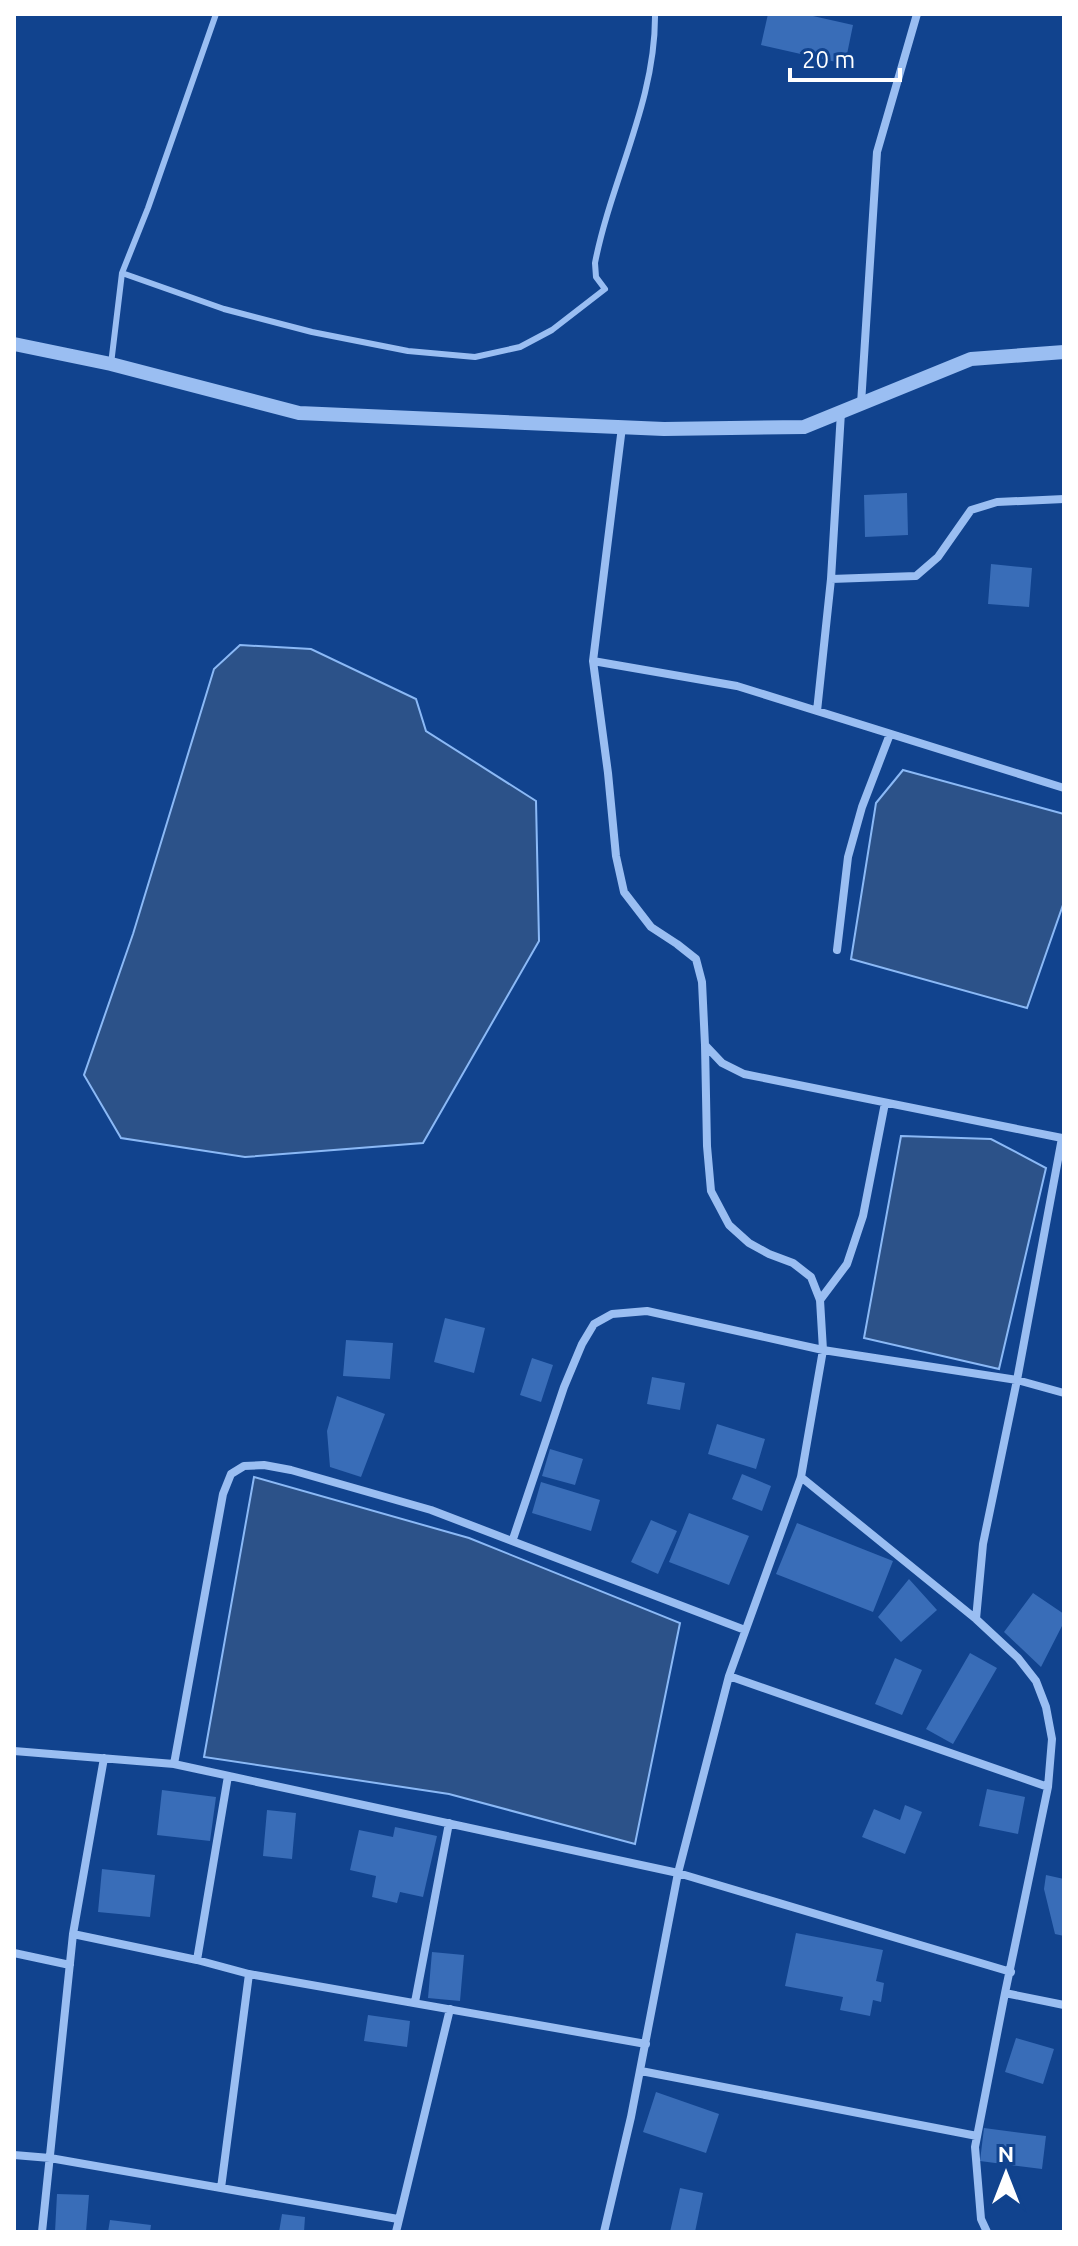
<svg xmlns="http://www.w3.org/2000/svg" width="1078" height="2246" font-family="Ubuntu,sans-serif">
<rect width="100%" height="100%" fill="#11438e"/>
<!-- water -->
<path fill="#2c5289" stroke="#8bb9f6" stroke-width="2" d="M240,645L311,649L416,699L426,731L536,801L539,941L423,1143L245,1157L121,1138L84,1075L133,934L214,669Z
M903,770L1064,814V902L1027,1008L851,959L876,803Z
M901,1136L991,1139L1046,1168L999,1369L864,1338Z
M254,1477L469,1538L680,1623L635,1844L449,1794L204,1757Z"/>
<!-- building -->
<path fill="#396db8" d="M768,14H804L853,25L845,64L761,45Z
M907,493L908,535L865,537L864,495Z
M991,564L1032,568L1029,607L988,604Z
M445,1318L485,1328L474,1373L434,1362Z
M346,1340L393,1343L390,1379L343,1376Z
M532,1358L553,1365L541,1402L520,1395Z
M652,1377L685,1383L680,1410L647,1404Z
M337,1396L385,1414L361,1477L330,1467L327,1431Z
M717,1424L765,1439L756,1469L708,1454Z
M550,1449L583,1459L575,1485L542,1476Z
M742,1474L771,1486L762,1511L732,1499Z
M541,1482L600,1500L591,1531L532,1513Z
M689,1513L749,1536L729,1585L669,1562Z
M651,1520L677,1531L658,1574L631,1562Z
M797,1523L893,1561L873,1612L776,1574Z
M909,1579L937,1610L901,1642L878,1617Z
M1033,1593L1064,1614V1622L1041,1667L1004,1632Z
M970,1653L997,1668L953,1744L926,1729Z
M895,1658L922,1670L902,1715L875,1704Z
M987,1789L1025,1797L1018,1834L979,1826Z
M162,1790L216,1797L210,1841L157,1835Z
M905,1805L922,1812L905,1854L862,1837L874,1809L900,1820Z
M267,1810L296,1813L292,1859L263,1856Z
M395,1827L437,1836L423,1897L400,1892L397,1903L372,1897L376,1876L350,1870L359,1830L393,1837Z
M102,1869L155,1875L150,1917L98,1912Z
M1046,1875L1064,1879V1936L1055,1934L1044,1889Z
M796,1933L883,1950L876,1981L884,1983L881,2002L873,2000L870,2016L840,2010L843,1997L785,1986Z
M432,1952L464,1955L460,2001L428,1998Z
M368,2015L410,2021L407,2047L364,2041Z
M1016,2038L1054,2049L1043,2084L1005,2072Z
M656,2092L719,2114L706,2153L643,2132Z
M984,2128L1046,2136L1042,2169L980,2161Z
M680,2188L703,2193L695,2232H670Z
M57,2194L89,2195L86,2232H55Z
M282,2214L305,2217L304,2232H279Z
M110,2220L151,2225L150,2232H108Z"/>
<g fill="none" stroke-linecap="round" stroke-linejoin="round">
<!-- service -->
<path stroke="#9abef2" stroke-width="6" d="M122,273L224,309L312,332L408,351L475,357L520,347L552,330L605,289L596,277L595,263C611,180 656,101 655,14
M111,364L122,273L148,208L216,14"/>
<!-- minor -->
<path stroke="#9abef2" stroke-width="8" d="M861,404L877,152L917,14
M622,427L593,661L608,773L616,856L624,892L651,927L677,944L696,959L702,982L705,1045L722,1063L744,1074L1062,1138
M831,579L916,576L938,557L971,510L997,502L1064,499
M593,661L737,686L1064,788
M817,711L831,579L841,412
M837,950L848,857L862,807L890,734
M820,1300L847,1264L863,1216L885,1103
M801,1477L976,1619
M513,1539L564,1387L582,1344L594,1324L612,1314L647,1311L823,1350L1017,1380L1064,1393
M729,1676L1048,1787
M14,1751L174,1764L678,1873L1011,1972
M174,1764L223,1494L231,1474L244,1466L264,1465L291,1470L431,1510L745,1630
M73,1934L197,1960L249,1974L646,2044
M14,1953L70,1965
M197,1960L228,1776
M1005,1993L1048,1787L1052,1739L1046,1707L1036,1681L1018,1658L976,1619L983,1544L1017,1380L1062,1138L1064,1139
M415,2002L449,1823
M641,2071L977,2136
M14,2155L50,2158L398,2219
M221,2188L249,1974
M42,2232L73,1934L104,1758
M396,2232L450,2009
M604,2232L631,2117L678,1873L729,1676L801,1477L823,1350L820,1300L811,1277L793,1263L769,1254L749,1243L729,1225L711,1191L707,1146L705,1045
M987,2232L981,2219L975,2147L1005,1993L1064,2005"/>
<!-- tertiary -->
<path stroke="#9abef2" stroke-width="14" d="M14,344L111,364L299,413L664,429L804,427L971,359L1064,352"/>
</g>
<!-- border -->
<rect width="1078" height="2246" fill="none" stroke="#ffffff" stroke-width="32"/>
<!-- north arrow -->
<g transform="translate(1006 2174)" stroke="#11438e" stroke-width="6" paint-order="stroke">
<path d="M0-6L14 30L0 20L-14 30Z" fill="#ffffff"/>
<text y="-12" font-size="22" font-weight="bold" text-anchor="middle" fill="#ffffff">N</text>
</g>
<!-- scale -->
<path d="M790 68v12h110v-12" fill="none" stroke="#ffffff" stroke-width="4"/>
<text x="802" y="68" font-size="24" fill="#ffffff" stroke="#11438e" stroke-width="6" paint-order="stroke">20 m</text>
</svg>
